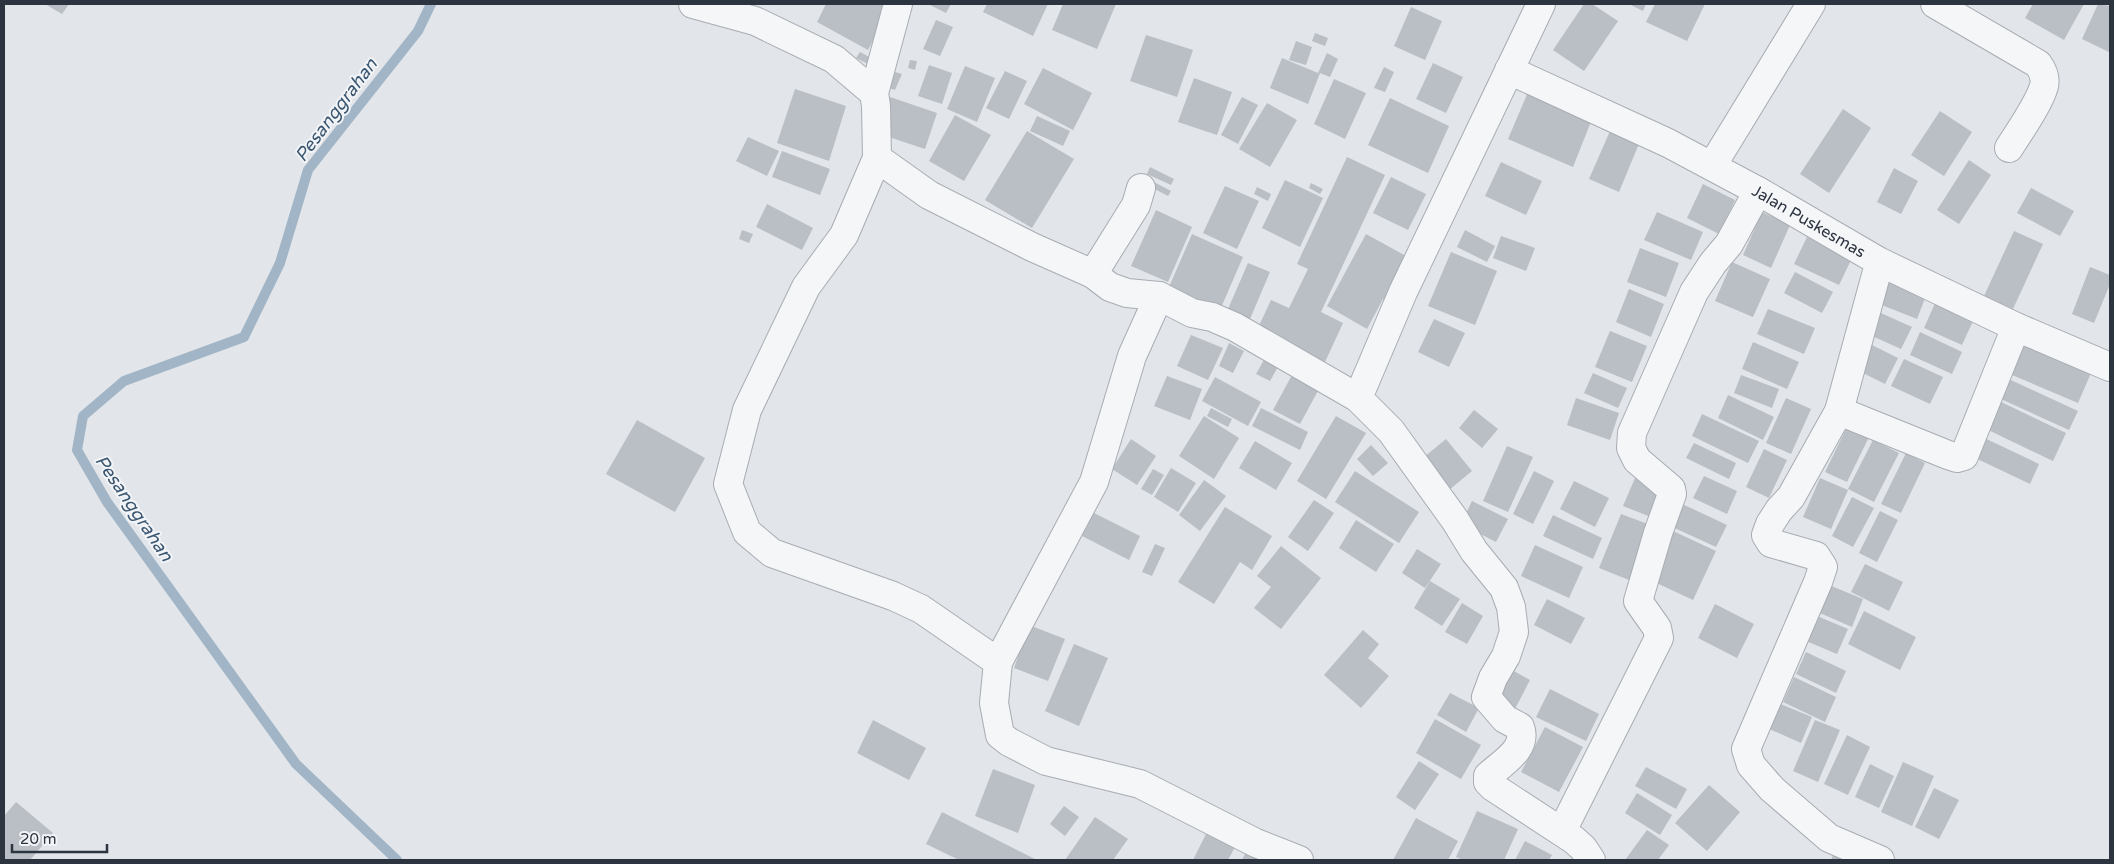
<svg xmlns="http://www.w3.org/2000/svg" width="2114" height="864" font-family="'Varela Round',sans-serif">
<rect width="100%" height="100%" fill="#e2e5e9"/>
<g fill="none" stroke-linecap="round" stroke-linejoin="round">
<!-- stream -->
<path stroke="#a1b5c6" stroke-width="10" d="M397,860L296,764L107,502L77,450L83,416L124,381L244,337L280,263L308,170L418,31L431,4"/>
</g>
<!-- building -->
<path fill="#babfc5" d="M45,4H69L62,14Z
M826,4H892L868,50L817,22Z
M928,4H951L946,13Z
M987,4H1048L1033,36L983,12Z
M1063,4H1116L1097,49L1052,30Z
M1584,4H1592L1618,21L1584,71L1553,50Z
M1629,4H1646L1643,11Z
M1655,4H1705L1687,41L1646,22Z
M2033,4H2084L2064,40L2025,18Z
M2098,4L2110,6L2109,52L2082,39Z
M1411,7L1442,21L1425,60L1394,46Z
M936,20L953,27L940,56L923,49Z
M1315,33L1328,38L1325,46L1312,41Z
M1146,35L1193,50L1177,97L1130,81Z
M1296,41L1312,47L1306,65L1289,60Z
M860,52L873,59L870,65L856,58Z
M1327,53L1338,59L1330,77L1320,73L1308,104L1270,88L1282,58L1318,73Z
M910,60L917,61L915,70L908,68Z
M1433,63L1463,77L1446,113L1416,99Z
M929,65L952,73L942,104L918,96Z
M965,66L995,78L977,122L947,109Z
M1384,67L1394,72L1385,92L1374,88Z
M1043,68L1092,93L1073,130L1024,104Z
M1005,71L1027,81L1009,119L986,108Z
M895,72L902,74L895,90L889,88Z
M1194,78L1232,92L1217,135L1178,122Z
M1334,79L1366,93L1345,139L1314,124Z
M795,89L846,106L829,161L777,143Z
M1528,92L1592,119L1573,167L1508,139Z
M890,97L937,113L925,149L877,133Z
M1242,97L1258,105L1238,144L1221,135Z
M1390,98L1449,126L1428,173L1368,145Z
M1267,103L1297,120L1270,167L1239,149Z
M1843,109L1871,128L1829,193L1800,174Z
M1940,111L1972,132L1944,176L1911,155Z
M955,115L991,135L964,181L929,161Z
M1037,116L1070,131L1063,146L1030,131Z
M1614,122L1643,134L1619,192L1589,179Z
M1027,131L1074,159L1032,228L985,200Z
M748,137L779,151L767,176L736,161Z
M782,151L830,169L820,195L772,177Z
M1347,157L1385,175L1321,312L1343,323L1325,362L1257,330L1271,300L1289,308L1308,269L1297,264Z
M1969,160L1991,175L1959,224L1937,210Z
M1501,162L1542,181L1526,215L1485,196Z
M1150,167L1174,179L1171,185L1147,174Z
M1894,168L1918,181L1901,214L1877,202Z
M1391,177L1426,194L1408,230L1373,213Z
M1285,180L1323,198L1300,247L1262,228Z
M1152,181L1171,191L1168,196L1149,186Z
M1311,183L1323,189L1320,194L1309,188Z
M1703,184L1735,200L1719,234L1687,218Z
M1225,186L1259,201L1237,249L1203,233Z
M1257,187L1271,194L1268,201L1254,194Z
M2031,188L2074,211L2060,236L2017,213Z
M767,204L813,228L802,250L756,227Z
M1156,210L1192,227L1168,282L1131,266Z
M1657,212L1703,232L1691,260L1644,240Z
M1762,212L1790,225L1771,268L1743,255Z
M742,230L753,234L749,243L739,239Z
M1465,230L1495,246L1487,262L1457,247Z
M2014,231L2043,244L2013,309L1984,296Z
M1192,234L1243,257L1220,310L1169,287Z
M1366,234L1406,256L1390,303L1383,299L1367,329L1327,306Z
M1501,236L1535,248L1526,271L1493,258Z
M1807,237L1852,258L1839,285L1794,264Z
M1640,248L1679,263L1666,297L1627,282Z
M1451,252L1497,271L1475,325L1428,306Z
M1732,262L1770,279L1753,317L1715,301Z
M1248,263L1270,272L1250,319L1228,309Z
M2090,267L2110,275V284L2094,323L2072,314Z
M1886,271L1929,288L1917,319L1874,302Z
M1795,272L1833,292L1822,313L1784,293Z
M1629,289L1664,304L1651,337L1616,322Z
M1940,292L1978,310L1962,345L1924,328Z
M1768,309L1815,328L1804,354L1757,334Z
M1872,309L1912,327L1901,349L1861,331Z
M1434,319L1465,333L1449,367L1418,352Z
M1610,331L1647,346L1632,382L1595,367Z
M1920,332L1962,352L1952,374L1910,355Z
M1191,335L1223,348L1208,380L1177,366Z
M2021,335L2094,366L2078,403L2005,372Z
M1753,342L1799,362L1787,389L1742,369Z
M1229,343L1244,351L1233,373L1219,366Z
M1868,343L1898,358L1885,384L1855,369Z
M1265,358L1279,365L1270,381L1256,374Z
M1904,359L1943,377L1930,404L1891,386Z
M1593,373L1627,388L1618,408L1584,393Z
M1292,375L1319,389L1300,424L1273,410Z
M1741,375L1779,389L1772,408L1734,393Z
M2000,375L2078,411L2069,430L1992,395Z
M1167,376L1202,389L1190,420L1154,406Z
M1215,377L1261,402L1248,426L1202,401Z
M1728,395L1774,417L1763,440L1718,418Z
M1576,398L1619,413L1610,440L1567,425Z
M1786,398L1811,409L1791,454L1766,443Z
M1995,399L2066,433L2053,461L1982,427Z
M1211,408L1232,419L1228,427L1207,416Z
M1261,408L1308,432L1300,450L1252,426Z
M1474,410L1498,429L1482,448L1459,428Z
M1702,414L1759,441L1748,463L1692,436Z
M1204,416L1239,438L1214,479L1179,456Z
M1336,416L1366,433L1326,499L1297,481Z
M637,420L705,458L675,512L606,474Z
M1847,427L1869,437L1847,482L1825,472Z
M1978,435L2039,464L2030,484L1969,455Z
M1131,439L1156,456L1137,485L1112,469Z
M1446,439L1472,471L1449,490L1423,458Z
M1873,440L1899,453L1874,502L1848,489Z
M1255,441L1292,463L1276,490L1239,468Z
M1694,443L1736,463L1729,479L1686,458Z
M1371,445L1388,463L1373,476L1357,459Z
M1507,446L1533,457L1508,512L1483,501Z
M1764,449L1787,460L1769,498L1746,487Z
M1906,453L1925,463L1901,513L1881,504Z
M1171,468L1196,483L1178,512L1154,497Z
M1153,469L1164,475L1152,495L1141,489Z
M1355,471L1419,512L1399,543L1335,502Z
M1534,471L1554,481L1533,524L1513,514Z
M1704,476L1737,491L1727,514L1693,498Z
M1635,478L1667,491L1656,519L1623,506Z
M1820,478L1848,490L1831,529L1803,517Z
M1204,480L1226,496L1200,531L1179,515Z
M1574,481L1609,498L1595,527L1560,509Z
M1852,497L1874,508L1853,547L1832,536Z
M1314,500L1334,513L1308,551L1288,537Z
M1472,501L1508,519L1496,542L1461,524Z
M1678,502L1727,525L1716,547L1668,525Z
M1225,507L1272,536L1252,570L1240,562L1214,604L1178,582Z
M1880,511L1898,520L1877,562L1859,553Z
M1094,513L1140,536L1129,560L1082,536Z
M1621,514L1656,527L1634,582L1599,568Z
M1553,515L1602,538L1593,559L1543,536Z
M1356,520L1394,544L1376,572L1339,548Z
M1671,530L1716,551L1693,600L1648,579Z
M1155,544L1165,548L1152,576L1142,572Z
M1535,545L1583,567L1569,598L1521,576Z
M1281,546L1321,578L1281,629L1254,608L1271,587L1257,576Z
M1417,549L1441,564L1425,588L1402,573Z
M1865,564L1903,582L1889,611L1851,592Z
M1430,581L1460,599L1442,626L1414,608Z
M1824,583L1863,599L1852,627L1813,610Z
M1547,599L1585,618L1571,644L1534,625Z
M1462,603L1483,616L1467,644L1445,632Z
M1715,604L1754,624L1737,658L1698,638Z
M1864,611L1916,637L1900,670L1848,644Z
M1810,613L1848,629L1837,654L1799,638Z
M1029,625L1065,639L1048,681L1014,668Z
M1363,630L1379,644L1368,658L1389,676L1361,708L1324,675Z
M1074,644L1108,658L1079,726L1045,711Z
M1806,652L1846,671L1836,693L1796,674Z
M1505,666L1530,680L1515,709L1489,695Z
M1794,677L1836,697L1825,722L1783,702Z
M1550,689L1599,714L1586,741L1536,717Z
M1450,693L1479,708L1466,732L1437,715Z
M1778,703L1812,717L1801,743L1767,728Z
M1435,719L1481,745L1461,779L1416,753Z
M873,720L926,748L909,780L857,753Z
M1815,720L1840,730L1818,782L1793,771Z
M1545,727L1583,747L1559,792L1521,772Z
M1847,735L1870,747L1848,795L1824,784Z
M1419,761L1439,774L1415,810L1396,797Z
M1903,762L1934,776L1912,826L1881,812Z
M1870,764L1894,776L1879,808L1855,797Z
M1646,767L1687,789L1676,809L1635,786Z
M993,769L1035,785L1018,833L975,816Z
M1709,785L1740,812L1707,851L1675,823Z
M1934,788L1959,800L1939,839L1915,827Z
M1637,793L1672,815L1660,835L1625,813Z
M16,802L53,833L30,860H4V816Z
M1064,806L1079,817L1065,836L1050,824Z
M1477,811L1518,829L1504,860H1463L1456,857Z
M942,812L1037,860H959L926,844Z
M1095,817L1128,839L1113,860H1065Z
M1416,818L1458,841L1448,860H1393Z
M1647,830L1669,845L1658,860H1625Z
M1207,832L1235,847L1228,860H1193Z
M1525,841L1552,855L1549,860H1515Z
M1249,846L1276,860H1242Z
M1834,853L1851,860H1831Z"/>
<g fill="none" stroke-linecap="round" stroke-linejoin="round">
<!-- street casing -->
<g stroke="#a8acb3" stroke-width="30">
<g id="street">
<path d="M693,4L755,21L834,59L874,93L876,106L877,158L844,235L806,287L747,410L728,484L747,532L772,553L893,596L921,609L998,662L994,703L1000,735L1009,742L1046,761L1140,784L1256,843L1299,860"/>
<path d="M1541,4L1403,292L1358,398L1391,431L1455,520L1474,551L1504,588L1511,607L1514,632L1506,656L1493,678L1486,697L1505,719L1520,727C1528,749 1503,762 1488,776V782L1493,787L1574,840L1583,848L1591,860"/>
<path d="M1935,4L2038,64C2043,71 2046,78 2044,86C2039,104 2019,132 2009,148"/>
<path id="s1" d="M1509,70L1668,143L1758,191L1880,262L2016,327L2110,367"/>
<path d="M874,93L898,4"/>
<path d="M877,158L929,195L1032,247L1093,274L1110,287L1127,293L1159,296L1192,313L1212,317L1235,327L1358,398"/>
<path d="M1712,166L1811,4"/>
<path d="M1093,274L1136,205L1141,188"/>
<path d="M1876,275L1839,411L1791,497L1779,510L1770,524L1766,535L1771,543L1816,556L1823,567L1818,582L1746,749L1751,765L1772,789L1829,838L1880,860"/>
<path d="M1839,411L1948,455L1957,458L1964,456L2016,327"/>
<path d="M998,662L1094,482L1132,356L1159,296"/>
<path d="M1562,831L1659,638L1657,628L1638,601L1658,533L1672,494L1671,489L1637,460L1631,448L1632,433L1694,292L1713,263L1729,244L1758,191"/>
</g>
</g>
<!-- street -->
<use href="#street" stroke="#f5f6f8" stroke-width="28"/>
</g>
<g text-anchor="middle" stroke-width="4" stroke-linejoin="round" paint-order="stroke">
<!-- street labels -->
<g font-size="16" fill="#2c3440" stroke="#f2f4f7">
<text dy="6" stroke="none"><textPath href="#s1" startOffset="336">Jalan Puskesmas</textPath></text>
</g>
<!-- water labels -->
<g font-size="18" font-style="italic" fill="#3a5670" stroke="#f2f4f7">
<text transform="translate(336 110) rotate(-53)" y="6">Pesanggrahan</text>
<text transform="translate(134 508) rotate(56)" y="6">Pesanggrahan</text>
</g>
</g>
<!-- border -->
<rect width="2114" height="864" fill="none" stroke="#2c3440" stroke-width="10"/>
<!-- scale -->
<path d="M12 844v8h95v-8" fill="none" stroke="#2c3440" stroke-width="2.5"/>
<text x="20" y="844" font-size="15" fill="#2c3440" stroke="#f2f4f7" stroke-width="4" paint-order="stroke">20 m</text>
</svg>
